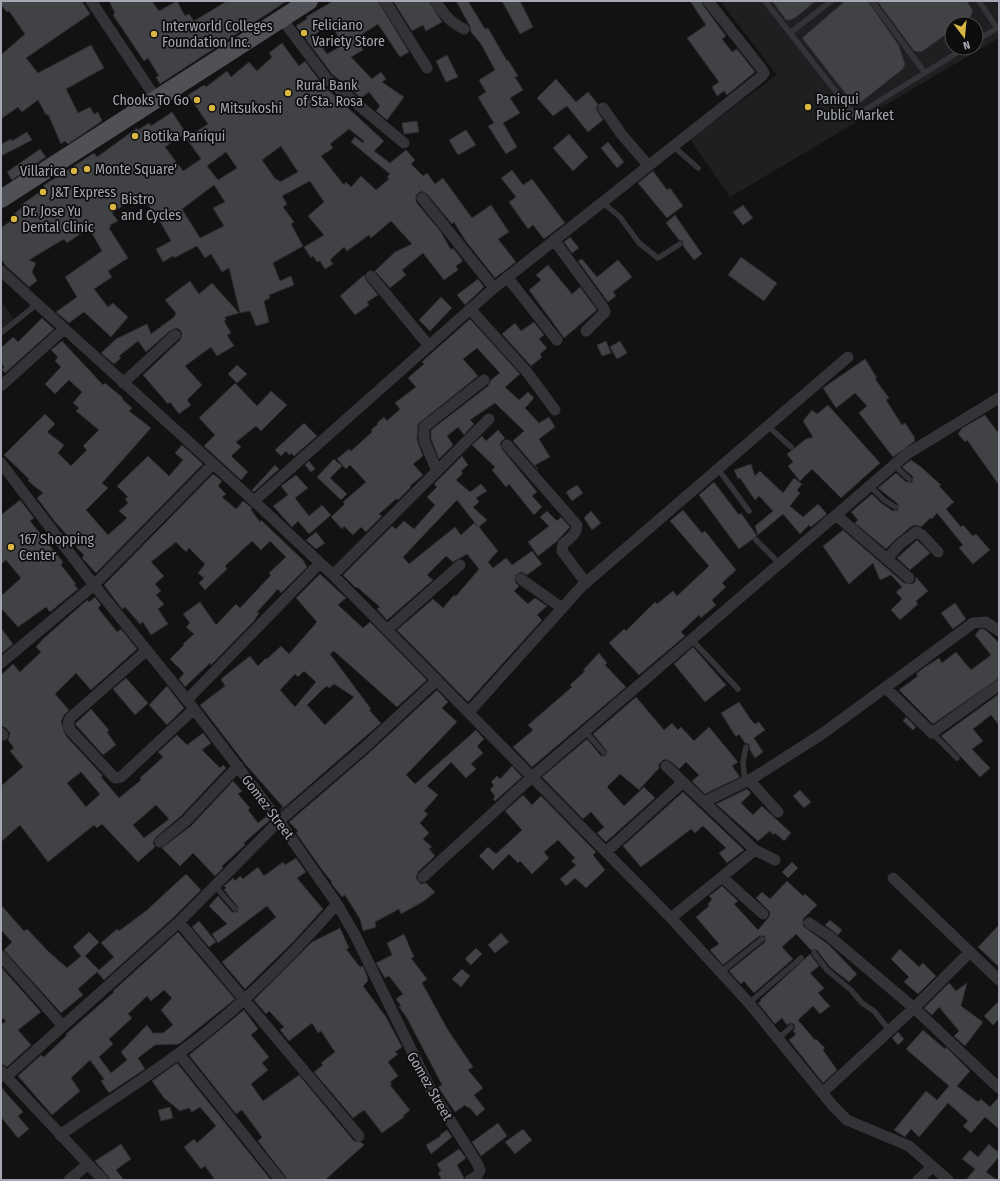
<svg xmlns="http://www.w3.org/2000/svg" width="1000" height="1181" font-family="'Fira Sans Condensed',sans-serif">
<rect width="100%" height="100%" fill="#121213"/>
<!-- built -->
<path fill="#1f1e20" fill-rule="evenodd" d="M720,1H999V38L730,197L690,139L777,75ZM952,24H976V48H952Z
M1,300L15,321L1,331Z"/>
<!-- building -->
<path fill="#414246" stroke="#2d2c2f" fill-rule="evenodd" d="M1,1H82L90,14L26,58L38,73L91,45L104,68L66,89L78,113L90,107L94,114L98,112L102,121L68,144L65,141L61,144L48,114L46,115L38,100L22,112L18,107L1,119V55L25,34L9,11L7,12L1,5Z
M109,1H152L159,11L177,1L185,16L189,14L194,21L227,1H287L160,84L156,77L159,76L148,58L144,61L113,15L115,13Z
M333,1H378L409,52L400,57L378,24L356,38L363,50L351,57L372,79L381,72L386,79L382,82L404,97L387,120L376,111L380,106L369,92L361,98L332,74L296,26L307,19L306,17ZM331,24L343,45L327,54L314,35Z
M393,1H429L442,22L426,31L423,25L412,31Z
M456,1H468L485,29L488,28L507,61L508,60L518,76L515,77L523,90L510,98L520,113L503,123L517,147L506,154L488,126L494,123L478,97L486,92L479,80L495,70L481,44L471,32L470,26Z
M502,1H520L533,27L520,34Z
M690,1H701L703,5L726,36L722,39L732,52L737,49L755,72L727,95L724,91L717,96L712,87L719,82L687,38L706,25Z
M772,1H816L795,18L790,20H786Z
M845,1H868L900,47L899,46L905,64L903,69L861,102H852L802,38Z
M877,1H967L973,11L971,16L960,24H952V30L923,51L919,52L914,51Z
M282,43L299,66L305,61L322,84L384,141L374,151L390,163L406,150L415,160L411,164L423,176L427,173L435,184L443,178L472,218L491,205L509,232L498,239L516,262L495,278L465,240L454,222L452,224L427,194L421,191L416,195V202L441,232L451,250L453,248L463,261L456,266L458,270L444,280L423,253L402,270L406,275L390,288L375,271L395,252L412,244L391,221L371,238L369,235L347,251L344,247L330,260L333,264L325,269L320,261L317,262L313,256L311,258L304,247L324,235L308,216L324,202L310,181L282,196L287,204L283,207L294,222L291,224L303,246L273,263L280,281L291,276L294,285L269,295L270,298L264,301L269,322L256,326L250,311L240,313L229,268L222,272L211,254L205,258L197,246L174,258L173,256L163,262L156,249L171,241L161,223L143,198L134,204L131,200L112,213L118,221L110,225L111,227L109,228L128,258L108,271L112,277L94,289L108,307L113,303L128,317L111,337L84,312L69,323L56,312L77,297L65,277L102,251L89,228L67,243L64,239L29,260L36,263L32,272L37,281L29,287L6,266L1,259V228L12,220L10,218L22,207L21,205L44,189V185L94,153L97,157L137,128L138,130L149,123L151,126L172,112L186,133L165,147L183,171L201,159L186,138L208,124L188,95L204,85L206,87L227,71L231,77L249,62L257,71L272,57L269,53ZM349,129L364,141L363,143L355,137L351,142L390,174L387,177L389,179L376,190L361,176L351,187L346,182L344,185L321,156L333,148L330,144ZM281,146L298,172L280,182L277,179L276,180L262,160ZM226,152L237,168L218,180L207,166ZM214,185L225,202L213,208L224,226L200,238L182,209Z
M447,55L458,77L446,82L436,61Z
M556,79L576,102L588,92L598,104L596,109L603,120L588,132L567,106L553,116L537,98Z
M417,121L419,132L404,134L402,123Z
M466,130L476,145L458,155L449,140Z
M27,132L32,140L1,156V144L11,139L12,141Z
M569,134L588,157L573,171L553,148Z
M608,142L624,162L617,168L601,148Z
M40,149L46,157L12,180L7,172Z
M512,170L523,185L532,179L565,223L544,239L533,225L528,229L509,202L516,197L501,178Z
M653,171L667,190L670,188L683,206L667,218L638,183Z
M743,205L753,218L743,225L733,212Z
M675,215L702,254L694,260L683,246V241L679,240L666,223Z
M570,237L579,248L572,253L564,242Z
M741,257L777,283L764,301L728,275Z
M582,259L597,277L618,260L632,277L613,292L616,296L608,302L578,261Z
M548,265L572,294L580,287L597,310L564,338L529,290L541,280L536,275Z
M364,275L366,280L378,295L367,302L369,305L355,315L340,296Z
M478,279L484,287L465,305L457,295Z
M190,281L199,294L212,283L239,313L225,317L226,320L224,321L231,333L227,335L234,346L217,356L211,347L185,366L202,385L187,400L191,405L179,414L170,402L168,404L143,375L180,340L182,334L180,330L177,328L171,330L146,352L138,341L119,356L121,358L114,364L101,353L116,339L147,324L151,334L174,317L176,313L165,300Z
M441,297L452,308L430,331L419,320Z
M42,318L54,329L5,373L2,370L4,367L1,363V348L13,337L18,342Z
M470,319L520,374L505,387L519,400L528,392L534,398L525,408L539,423L549,417L555,427L539,439L550,457L535,465L538,470L513,441L524,431L495,403L470,420L474,424L464,435L458,427L447,436L453,445L439,459L431,439V430L488,386L491,380L500,373L477,348L463,359L478,376L418,424L417,440L423,456L413,464L423,475L410,486L411,487L398,500L396,499L379,514L382,516L366,532L361,527L353,535L344,526L342,529L331,517L345,504L343,502L366,482L350,465L346,469L337,459L349,449L351,451L372,432L371,430L378,424L377,423L384,417L387,421L400,409L395,403L416,387L408,378L424,364L422,362L425,359Z
M534,322L544,335L539,339L547,348L540,354L542,357L531,366L502,334L515,323L521,331Z
M62,341L103,385L105,383L123,398L122,399L132,408L129,411L151,428L102,483L108,488L86,510L108,535L127,518L119,511L128,503L125,499L128,497L117,486L148,456L169,476L183,460L175,453L182,445L203,464L96,573L82,558L84,555L76,547L77,546L56,523L37,498L43,493L28,481L29,479L4,455L45,414L55,424L47,432L64,445L58,453L71,466L87,450L83,446L99,430L76,411L79,408L73,403L82,392L69,380L55,394L45,384L61,367L55,361L58,357L51,350Z
M606,341L611,353L602,356L597,345Z
M620,341L627,353L617,359L610,347Z
M865,359L877,378L875,379L889,398L886,400L902,425L905,423L915,438L914,439L915,441L893,457L859,413L867,406L855,393L836,408L823,388Z
M237,365L247,374L237,383L228,374Z
M235,383L257,406L271,391L287,405L261,431L256,426L236,442L241,447L231,456L248,472L241,480L204,446L215,435L199,418Z
M828,405L880,463L841,498L812,469L800,481L788,466L793,462L787,454L806,439L813,437L803,421L812,410L817,414Z
M985,415L999,434V485L967,440L965,442L958,434L962,428Z
M304,423L317,436L294,456L291,453L289,455L286,451L281,456L275,450Z
M498,430L505,438L500,443L502,449L537,492L532,496L542,507L534,515L509,484L506,487L492,470L495,467L472,445L482,436L486,441Z
M462,456L468,465L461,471L463,473L456,480L470,492L481,484L487,491L476,498L479,502L473,507L487,520L479,527L498,551L488,562L493,568L506,558L512,565L532,551L542,564L527,575L521,572L516,575L515,582L519,586L514,591L528,604L535,598L547,606L537,615L542,620L468,702L397,630L433,599L443,608L454,595L456,596L468,582L479,569L467,554L453,562L446,556L427,575L433,580L387,620L377,609L380,607L357,587L356,588L343,575L392,526L396,529L404,521L414,529L435,505L427,497L437,487L434,484ZM457,500L478,527L474,523L461,535L455,527L409,564L403,557Z
M334,459L342,466L330,478L347,494L341,500L317,477Z
M911,460L921,467L941,485L939,486L954,502L946,509L961,527L963,525L973,536L976,534L990,550L973,564L959,548L963,545L937,513L932,519L930,518L921,527L916,525L912,526L895,540L886,549L855,523L858,520L851,512L872,494L881,503L893,511L898,510V504L878,488L896,473L906,482H912L913,477L902,467Z
M309,461L315,469L311,472L305,465Z
M751,464L755,476L760,471L783,493L794,478L802,484L797,490L800,493L790,506L803,517L818,504L827,514L811,527L809,525L800,534L783,514L758,535L755,526L773,511L759,496L755,500L740,478L738,479L734,470Z
M275,465L279,469L254,492L252,490Z
M213,474L222,481L218,486L226,494L222,497L236,509L243,501L252,508L251,510L260,522L261,520L303,560L307,567L281,593L278,589L257,612L259,613L254,621L211,665L210,663L185,687L179,679L184,673L170,659L184,645L183,644L194,634L186,627L190,623L183,614L200,602L216,625L236,604L240,608L271,575L269,573L286,557L270,541L261,550L252,541L225,566L227,569L205,590L199,583L204,578L198,573L205,564L189,548L186,552L176,542L151,562L164,576L155,584L161,591L156,595L164,604L158,609L168,624L151,635L143,622L140,624L125,607L122,609L104,585Z
M296,475L308,488L295,498L309,516L322,505L331,515L309,534L298,521L292,527L273,506L288,495L281,486Z
M714,482L739,515L741,513L757,536L739,549L699,495Z
M577,485L583,493L572,501L566,492Z
M20,500L34,518L30,521L63,562L61,565L76,584L74,585L78,589L50,612L46,607L18,627L1,608V596L21,578L6,560L1,564V515Z
M683,510L702,533L705,531L736,570L722,583L726,587L712,600L716,605L701,618L699,615L681,632L685,636L639,675L609,643L624,629L626,631L655,602L657,604L673,591L677,596L709,566L670,521Z
M547,511L557,521L561,517L570,527L556,542L538,556L528,542L549,526L540,517Z
M591,511L601,523L592,530L584,518Z
M843,530L904,583L912,584L915,582L916,577L928,591L916,601L918,604L900,620L891,610L902,599L896,592L902,587L891,575L880,580L873,563L849,584L823,546Z
M316,532L325,543L316,549L306,540Z
M917,540L930,553L910,570L897,558Z
M320,574L346,598L338,605L363,628L370,622L427,680L397,707L334,651L330,654L371,709L369,710L381,723L280,811L283,807L246,765L200,705L225,686L221,679L250,656L258,666L266,658L267,659L281,646L289,654L317,622L296,598ZM304,671L316,682L295,707L280,690L295,674L298,677ZM334,684L354,697L325,725L307,705L321,691L327,686L329,688Z
M95,597L101,605L98,608L117,632L121,629L137,649L91,690L76,673L55,694L69,710L64,715L61,722L66,736L103,776L101,777L119,798L141,780L140,778L163,757L158,752L177,735L187,745L203,733L211,743L202,750L220,768L223,765L226,768L181,816L156,837L153,843L155,847L138,862L102,824L97,828L94,825L48,862L20,825L1,842V786L23,767L10,751L14,748L8,740L10,733L6,728L1,726V675L13,664L20,672L41,652L36,647L43,639L87,600L89,602ZM81,772L100,794L86,807L67,783ZM156,805L169,819L144,838L133,825Z
M955,603L966,619L953,629L941,613Z
M1,628L13,644L1,654Z
M980,629H984L989,633L999,643V678L933,724L899,690L918,676L916,674L925,667L939,658L942,663L956,652L971,670L991,655L975,635Z
M693,647L726,685L705,702L674,664Z
M599,653L607,663L605,665L626,687L532,767L513,747L533,730L528,725L572,687L570,685L585,671L583,670Z
M126,678L148,703L135,715L113,689Z
M167,686L184,708L167,725L149,705Z
M437,690L448,702L442,708L457,722L406,775L415,784L476,730L484,739L477,746L483,753L471,764L476,769L466,778L451,762L427,786L438,795L424,811L428,814L420,823L429,833L423,839L432,847L429,849L435,856L418,872L416,878L421,884L426,883L435,892L424,901L401,914L399,909L375,922L376,927L363,931L360,919L345,895L342,897L331,883L332,882L323,871L296,833L298,831L289,822L369,753Z
M999,694V725L991,715L973,729L983,741L972,749L990,768L980,777L941,736Z
M636,697L664,730L672,723L678,730L681,727L694,741L709,727L738,762L732,766L740,777L705,794L692,781L699,775L686,762L679,769L670,761L664,759L659,764V768L639,790L620,774L607,787L624,806L644,787L655,798L606,842L597,833L604,827L591,812L583,819L542,777L587,739L601,756H606L607,751L593,734Z
M739,702L751,720L755,724L759,722L765,730L754,738L763,752L755,758L750,750L749,744L745,743L739,734L736,737L721,713Z
M91,709L109,730L107,732L116,745L103,755L75,724Z
M906,717L916,727L913,730L903,721Z
M512,766L522,777L495,801L493,799L495,796L490,790L494,785L491,782L497,776L500,779Z
M233,781L242,791L238,794L250,808L248,810L258,823L267,816L270,820L244,843L245,845L222,866L223,868L215,876L193,853L180,866L162,848L191,826Z
M747,789L751,793L741,803L753,815L762,806L791,833L784,841L775,833L773,835L770,831L758,841L716,804Z
M800,790L811,802L804,808L793,796Z
M683,792L744,850L727,863L719,853L726,848L703,826L695,833L691,829L641,867L623,846Z
M523,795L532,805L541,796L596,852L593,855L605,870L586,888L575,878L566,886L560,879L576,865L571,861L575,858L558,840L544,852L549,858L532,874L520,861L518,863L509,854L493,870L479,856L488,847L496,854L522,830L505,811Z
M296,858L306,872L297,878L323,909L295,940L245,989L222,962L276,917L267,906L218,943L212,934L227,924L209,906L218,896L232,912H237L238,907L224,890L226,888L224,886L233,878L235,881L240,876L243,879L258,867L264,876L283,862L285,865Z
M792,862L798,868L788,878L782,872Z
M186,874L201,890L174,917L104,980L97,972L78,989L83,995L61,1013L4,950L12,942L1,930V905L24,931L27,929L49,952L67,968L81,956L73,947L89,932L99,942L85,956L99,970L114,957L101,943L117,929L119,931L147,910Z
M787,881L803,896L805,894L817,905L803,919V926L829,945L857,974L849,982L830,967L817,950H811L796,934L782,947L793,959L754,993L744,981L741,984L729,971L765,942V936H759L723,965L710,950L719,944L696,917L709,906L708,904L712,899L709,896L722,886L738,901L734,904L758,930L769,917L770,912L756,898L762,892L770,899Z
M830,920L842,930L838,935L825,925Z
M199,921L216,942L209,947L192,927Z
M999,925V967L978,947Z
M340,928L349,948L346,949L360,967L363,966L367,976L368,981L363,986L386,1017L402,1047L395,1052L398,1054L388,1062L398,1076L390,1082L392,1084L390,1085L410,1110L403,1116L404,1117L382,1133L364,1110L353,1118L314,1072L323,1065L321,1063L335,1052L321,1031L318,1033L312,1023L289,1041L280,1030L284,1027L269,1011L266,1014L254,1000L312,942Z
M178,932L235,999L179,1044L155,1045L138,1058L145,1069L109,1093L101,1081L104,1079L90,1060L71,1078L80,1091L52,1115L18,1076L41,1055L44,1057L67,1035L66,1034L114,992L113,991ZM164,990L172,998L161,1010L173,1025L163,1033H153L147,1025L121,1052L127,1060L111,1073L99,1057L113,1044L109,1039L132,1018L128,1014L147,996L151,1001Z
M501,933L509,942L495,953L488,945Z
M404,934L414,957L411,958L427,979L422,983L448,1030L473,1067L468,1070L483,1088L474,1095L485,1109L477,1116L469,1107L468,1108L465,1105L455,1112L438,1087L442,1085L407,1018L399,1007L401,1006L396,999L403,994L389,976L385,978L376,963L392,955L387,943Z
M476,948L482,954L471,965L465,959Z
M900,949L919,967L923,963L936,976L918,994L904,982L909,977L891,959Z
M810,954L819,966L810,973L824,988L818,993L830,1006L820,1014L813,1006L798,1020L815,1040L816,1039L825,1048L823,1050L837,1070L823,1083L789,1040L796,1034L793,1031L795,1028L794,1024L790,1023L787,1025L782,1018L775,1024L758,1003L761,1001L760,1000Z
M1,967L41,1012L18,1030L31,1045L7,1067L1,1064V1025L6,1021L1,1017Z
M462,969L470,976L461,987L452,979Z
M949,983L956,991L967,983L961,1006L983,1022L965,1046L954,1036L959,1031L939,1007L932,1015L924,1008Z
M999,1001V1019L993,1025L984,1016Z
M244,1010L258,1029L251,1035L269,1057L262,1063L268,1070L251,1084L263,1101L299,1075L354,1141L361,1142L364,1145L325,1180H287L285,1176L258,1141L262,1137L242,1110L236,1114L189,1055Z
M923,1030L945,1049L946,1047L970,1071L957,1086L978,1102L981,1099L990,1107L999,1097V1129L985,1117L971,1133L963,1126L968,1121L948,1103L919,1137L911,1129L905,1137L894,1130L926,1091L937,1100L949,1086L906,1049Z
M898,1032L904,1039L898,1045L892,1038Z
M177,1063L271,1180H215L205,1166L201,1169L184,1147L194,1139L197,1143L216,1126L200,1107L192,1112L189,1108L180,1111L164,1098L152,1081Z
M1,1087L23,1112L18,1116L29,1129L18,1138L1,1117Z
M170,1107L173,1118L161,1121L158,1110Z
M498,1123L507,1136L481,1156L472,1142Z
M523,1129L532,1140L515,1154L505,1142Z
M447,1130L452,1137L431,1154L426,1145L441,1136L440,1135Z
M121,1144L131,1159L116,1170L124,1180H111L95,1161Z
M989,1144L999,1153V1157L986,1172L997,1180H966L975,1169L962,1159L970,1150L978,1157Z
M459,1149L466,1158L457,1165L464,1178L463,1180H442L438,1173L441,1171L437,1164Z"/>
<g fill="none" stroke-linecap="round" stroke-linejoin="round">
<!-- service -->
<path stroke="#343438" stroke-width="5.5" d="M765,1L855,116L965,48
M872,1L925,73
M979,1L997,28
M790,33L831,1
M976,41L999,27
M673,146L698,168
M602,202L620,217L639,243L658,258L680,244
M1,333L37,304
M768,426L791,447
M894,465L909,479
M718,469L749,511
M870,486L884,500L895,507
M756,540L779,563
M691,639L738,689
M585,731L604,753
M932,733L957,758
M745,782L743,762L746,747
M215,886L235,909
M814,953L827,970L851,990L862,1003L874,1011L889,1030
M721,972L762,939
M749,1003L801,958
M779,1038L791,1027"/>
<!-- minor -->
<path stroke="#343438" stroke-width="11" d="M91,1L157,100
M385,1L427,68
M436,1C444,15 450,22 464,29
M282,19L327,79L404,143
M603,108L622,135L648,165
M422,198L494,288
M554,240L603,307L605,312L586,331
M1,271L254,501L333,575L671,918L749,1003L833,1106L847,1120L909,1146L948,1180
M371,276L429,346
M507,277L557,340
M470,309L527,372L555,410
M123,383L175,335
M1,386L64,329
M507,445L577,525C577,534 569,539 563,544L562,551L586,583
M1,463L94,585L187,700L279,821L337,904L354,933L431,1090L477,1163L480,1170L477,1176L470,1180
M437,471L424,440V427L484,380
M254,501L494,288L762,76L764,73L761,68L708,1
M836,515L909,578
M887,559L899,545L916,532L922,535L938,552
M333,575L489,419
M521,579L562,608
M387,630L460,565
M147,650L70,718L68,724L71,731L111,774L115,778L121,777L194,709
M1,663L94,585L213,464
M886,688L932,733L999,685
M187,700L320,563
M469,712L582,586L848,357
M1,733L3,735
M666,766L755,850L671,918
M749,780L778,812
M704,802L753,778L822,734L973,623L986,622L999,631
M160,842L186,821L238,766
M755,850L775,860
M606,852L683,782
M423,877L532,777L894,465L907,454L999,398
M722,877L763,914
M893,878L999,980
M179,922L359,1136
M809,923L829,936L914,1008L970,952
M1,956L63,1026
M179,1054L280,1180
M1,1071L103,1180
M6,1077L179,922L279,821L364,748L437,680
M822,1093L914,1008L999,1088
M60,1135C99,1108 140,1082 178,1054C237,1011 289,959 337,904
M69,1180L88,1164
M918,1180L932,1167"/>
<!-- primary -->
<path stroke="#505157" stroke-width="18" d="M1,199L309,1"/>
</g>
<!-- markers -->
<g fill="#dab643" stroke="#0d0d0e" stroke-width="1.5">
<circle cx="304" cy="33" r="4"/>
<circle cx="154" cy="34" r="4"/>
<circle cx="288" cy="93" r="4"/>
<circle cx="197" cy="100" r="4"/>
<circle cx="808" cy="107" r="4"/>
<circle cx="212" cy="108" r="4"/>
<circle cx="135" cy="136" r="4"/>
<circle cx="87" cy="169" r="4"/>
<circle cx="74" cy="171" r="4"/>
<circle cx="43" cy="192" r="4"/>
<circle cx="113" cy="207" r="4"/>
<circle cx="14" cy="219" r="4"/>
<circle cx="11" cy="547" r="4"/>
</g>
<g text-anchor="middle" stroke-width="3.5" stroke-linejoin="round" paint-order="stroke">
<!-- poi labels -->
<g font-size="14" fill="#a5a8b2" stroke="#0d0d0e" text-anchor="start">
<text x="312" y="30">Feliciano<tspan x="312" dy="16">Variety Store</tspan></text>
<text x="162" y="31">Interworld Colleges<tspan x="162" dy="16">Foundation Inc.</tspan></text>
<text x="296" y="90">Rural Bank<tspan x="296" dy="16">of Sta. Rosa</tspan></text>
<text x="816" y="104">Paniqui<tspan x="816" dy="16">Public Market</tspan></text>
<text x="189" y="105" text-anchor="end">Chooks To Go</text>
<text x="220" y="113">Mitsukoshi</text>
<text x="143" y="141">Botika Paniqui</text>
<text x="95" y="174">Monte Square'</text>
<text x="66" y="176" text-anchor="end">Villarica</text>
<text x="51" y="197">J&amp;T Express</text>
<text x="121" y="204">Bistro<tspan x="121" dy="16">and Cycles</tspan></text>
<text x="22" y="216">Dr. Jose Yu<tspan x="22" dy="16">Dental Clinic</tspan></text>
<text x="19" y="544">167 Shopping<tspan x="19" dy="16">Center</tspan></text>
</g>
<!-- street labels -->
<g font-size="14" fill="#a5a8b2" stroke="#0d0d0e">
<text transform="translate(268 807) rotate(53)" y="5">Gomez Street</text>
<text transform="translate(430 1086) rotate(60)" y="5">Gomez Street</text>
</g>
</g>
<!-- border -->
<rect width="1000" height="1181" fill="none" stroke="#a5a8b2" stroke-width="4"/>
<!-- north arrow -->
<g transform="translate(964 36) rotate(164)"><circle r="19" fill="#0d0d0e" stroke="#4a4b50"/>
<path d="M0-3L7 15L0 10L-7 15Z" fill="#dab643"/>
<text y="-6" font-size="11" font-weight="bold" text-anchor="middle" fill="#a5a8b2">N</text>
</g>
</svg>
